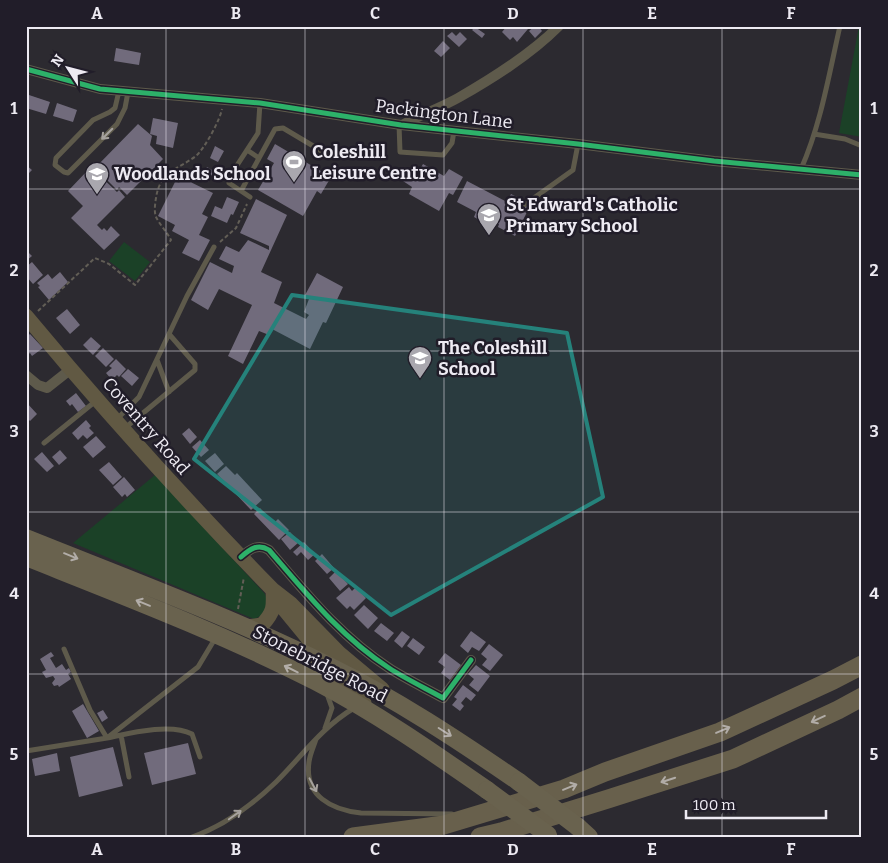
<svg xmlns="http://www.w3.org/2000/svg" width="888" height="863" font-family="Bitter,serif">
<rect width="100%" height="100%" fill="#2c2a30"/>
<!-- green -->
<path fill="#1b4127" d="M859,26H862V137L839,133Z
M124,242L150,262L135,281L109,261Z
M155,475L265,594L269,605L265,614L254,619L73,543Z"/>
<!-- building -->
<path fill="#716b7c" d="M507,26H526L528,29L517,42L513,37L510,40L502,32Z
M535,26H538L542,31L535,38L529,31Z
M475,27L485,34L482,38L472,30Z
M452,32L456,36L460,32L467,39L459,47L447,36Z
M443,41L450,48L441,57L434,51Z
M116,48L141,53L139,65L114,61Z
M29,95L50,102L46,114L26,108Z
M57,103L77,110L73,122L53,116Z
M153,118L178,123L173,148L156,144L157,136L150,134Z
M138,124L152,136L150,145L163,159L127,195L119,187L117,190L95,168Z
M275,144L331,177L321,194L317,191L303,216L258,190L274,163L267,159Z
M215,146L224,151L218,162L210,158Z
M423,164L444,176L449,169L463,177L453,195L449,193L439,211L409,194L412,187L403,181L409,170L417,175Z
M26,165L32,170L26,176Z
M207,167L214,171L208,182L201,178Z
M88,170L94,175L97,173L117,192L119,190L125,197L97,225L102,230L104,228L107,231L111,226L120,235L104,250L71,218L83,206L68,191Z
M178,176L213,193L202,214L208,217L199,235L210,240L199,261L182,253L189,240L172,231L175,225L158,216Z
M467,181L507,202L511,194L531,204L515,236L498,227L499,224L496,223L494,228L474,217L476,212L457,202Z
M227,197L239,202L233,215L231,214L227,223L211,216L215,206L222,209Z
M256,199L287,215L261,272L282,282L274,303L306,319L309,315L304,312L309,299L304,297L317,273L343,287L326,323L323,322L310,349L272,329L269,335L259,331L243,364L228,356L252,305L219,289L208,310L191,300L210,262L232,273L234,266L219,259L226,246L239,252L248,240L269,250V246L240,233Z
M26,250L32,256L26,261Z
M32,262L43,275L33,284L26,276V267Z
M60,272L68,282L49,300L38,287L40,286L37,283L48,274L52,279Z
M67,309L80,325L70,334L56,318Z
M30,334L43,348L32,356L30,353L26,356V337Z
M91,337L101,346L93,355L83,345Z
M103,348L114,359L106,367L95,356Z
M116,359L126,369L119,377L117,375L112,380L106,373L112,368L109,366Z
M128,369L139,378L132,386L121,376Z
M76,393L86,406L78,412L72,404L70,406L66,401Z
M26,402L37,414L30,421L26,417Z
M86,420L91,426L89,428L94,433L87,439L83,435L78,440L72,433Z
M189,428L197,437L190,444L182,434Z
M96,436L106,447L93,458L83,447Z
M200,440L209,450L201,457L192,447Z
M60,450L67,458L59,465L52,457Z
M42,452L54,466L47,472L34,459Z
M215,453L224,464L215,472L205,461Z
M109,462L122,477L113,485L99,470Z
M226,466L235,475L237,473L262,500L251,510L217,474Z
M124,477L135,490L127,497L125,494L122,497L113,487Z
M260,508L274,523L278,519L289,530L279,540L254,514Z
M290,532L299,542L290,550L281,539Z
M304,542L315,554L308,560L301,552L297,556L293,552Z
M322,554L334,568L327,574L315,561Z
M336,571L348,584L340,591L329,578Z
M349,587L352,591L356,587L366,598L354,610L350,606L347,609L336,598Z
M364,605L378,618L368,629L354,615Z
M381,623L394,633L387,641L374,631Z
M402,631L410,637L402,648L394,641Z
M471,631L486,642L479,651L472,647L468,653L460,646Z
M413,638L425,647L419,655L407,646Z
M489,644L503,655L490,671L482,665L487,659L481,654Z
M51,652L54,656L50,658L56,668L62,664L66,670L69,668L71,672L68,674L71,679L59,687L58,685L54,686L52,683L55,679L53,676L46,678L42,672L46,670L40,659Z
M445,653L461,665L450,680L441,673L445,667L438,662Z
M476,665L490,676L478,692L469,685L474,679L468,674Z
M463,685L476,695L471,701L466,697L461,703L464,706L460,711L452,705L457,699L454,697Z
M83,704L99,731L87,738L72,711Z
M103,710L108,718L102,722L97,713Z
M188,743L196,774L152,785L144,753Z
M113,747L123,786L79,797L70,757Z
M57,753L60,771L35,776L32,759Z"/>
<g fill="none" stroke-linecap="round" stroke-linejoin="round">
<!-- path -->
<path stroke="#625e56" stroke-width="2" stroke-dasharray="4 2.5" stroke-linecap="butt" d="M220,242L236,228L247,204
M38,311L95,258L109,264L135,285L171,240C167,232 160,225 156,217C154,212 155,204 156,198C160,171 177,170 196,156C205,148 220,120 222,109
M238,609L244,577"/>
<!-- service -->
<path stroke="#5e5a4b" stroke-width="5" d="M119,91L115,108L110,112L93,120L56,158L55,165L64,172L68,173L117,124L125,108L128,92
M399,124L400,152L443,155L452,143L454,131
M814,134L845,139L862,146
M247,150L259,158
M801,169C821,124 829,74 840,26
M241,191L275,129L283,128L330,156
M250,197L229,183L232,173L258,133L260,103
M524,205L573,170L578,144
M157,360L169,392
M117,419L139,397L187,296L214,247
M125,428L195,370V364L169,334
M44,443L97,400
M64,649L90,710L107,738C131,733 170,723 192,734L200,757
M325,728L332,708L327,694
M121,735L129,777
M316,739C314,746 310,754 309,762C304,796 332,810 361,813L452,814
M26,751L107,738L198,667L216,637
M192,837C224,826 252,805 276,782C303,755 321,728 354,708"/>
<!-- minor -->
<path stroke="#5e5a4b" stroke-width="10" d="M26,69L100,89L260,103L401,125L578,144L714,161L862,175
M402,125C420,115 440,108 458,98C493,78 530,55 559,26
M26,375L38,385L47,388L71,369
M241,557C250,549 258,543 269,550C306,593 341,637 389,668C406,679 425,688 443,698L471,660"/>
<!-- secondary -->
<path stroke="#615943" stroke-width="15" d="M26,316C105,411 187,502 273,590L291,604L339,653L382,689
M284,609L353,693L364,703
M247,627L262,625C274,612 274,607 273,590"/>
<!-- trunk -->
<path stroke="#69624e" stroke-width="18" d="M26,538C128,579 231,617 329,666C396,699 458,740 519,782
M26,557C124,596 221,633 315,681C375,712 431,751 487,790
M578,827L589,837"/>
<!-- motorway -->
<path stroke="#68604c" stroke-width="19" d="M353,837L444,825L564,789L605,772L720,732L833,680L862,665
M480,837L501,832L608,799L733,759L838,710L862,697"/>
<!-- trunk-bridge -->
<path stroke="#69624e" stroke-width="18" d="M519,782L578,827
M487,790L548,835"/>
<!-- cycleway casing -->
<g stroke="#211d29" stroke-width="8">
<path id="cycleway" d="M26,69L100,89L260,103L401,125L578,144L714,161L862,175
M241,557C250,549 258,543 269,550C306,593 341,637 389,668C406,679 425,688 443,698L471,660"/>
</g>
<!-- cycleway -->
<use href="#cycleway" stroke="#2db169" stroke-width="5"/>
</g>
<!-- one-way arrows -->
<defs><path id="oneway-shaft" d="M-6 0H5M1.5-3L5.5 0L1.5 3" fill="none" stroke-width="1.6" stroke-linecap="round" stroke-linejoin="round" transform="scale(1.25)"/></defs>
<g stroke="#a6a29e">
<use href="#oneway-shaft" transform="translate(107 134) rotate(135)"/>
<use href="#oneway-shaft" transform="translate(313 785) rotate(62)"/>
<use href="#oneway-shaft" transform="translate(235 815) rotate(-35)"/>
</g>
<g stroke="#b2ada8">
<use href="#oneway-shaft" transform="translate(71 556) rotate(22)"/>
<use href="#oneway-shaft" transform="translate(143 603) rotate(-158)"/>
<use href="#oneway-shaft" transform="translate(291 669) rotate(-154)"/>
<use href="#oneway-shaft" transform="translate(445 732) rotate(32)"/>
</g>
<g stroke="#b1aca7">
<use href="#oneway-shaft" transform="translate(818 719) rotate(155)"/>
<use href="#oneway-shaft" transform="translate(723 730) rotate(-23)"/>
<use href="#oneway-shaft" transform="translate(668 780) rotate(162)"/>
<use href="#oneway-shaft" transform="translate(570 787) rotate(-22)"/>
</g>
<!-- marked area -->
<path fill="#25827b" fill-opacity="0.2" stroke="#25827b" stroke-width="4" stroke-linejoin="round" d="M292,295L567,333L603,497L391,615L194,459Z"/>
<!-- grid -->
<path fill="none" stroke="#edeaf2" stroke-width="1" stroke-opacity="0.55" d="M166,26V837M305,26V837M444,26V837M583,26V837M722,26V837M26,189H862M26,351H862M26,512H862M26,674H862"/>
<!-- icons -->
<defs>
<g id="stadium-pin" transform="scale(1.25)"><path d="M0 17L-7.5 6A9.5 9.5 0 1 1 7.5 6Z" fill="#a9a7ae" stroke="#211d29"/><path d="M0-5a6.5 5 0 1 0 0 10a6.5 5 0 1 0 0-10ZM-3.5-1.8h7v3.6h-7Z" fill="#fff"/></g>
<g id="school-pin" transform="scale(1.25)"><path d="M0 17L-7.5 6A9.5 9.5 0 1 1 7.5 6Z" fill="#a9a7ae" stroke="#211d29"/><path d="M0-5L7-2L0 1L-7-2ZM-4 1L0 2.5L4 1V4Q0 6-4 4Z" fill="#fff"/></g>
</defs>
<g fill-rule="evenodd">
<use href="#stadium-pin" x="294" y="162"/>
<use href="#school-pin" x="97" y="174"/>
<use href="#school-pin" x="489" y="215"/>
<use href="#school-pin" x="420" y="358"/>
</g>
<g text-anchor="middle" stroke-width="5" stroke-linejoin="round" paint-order="stroke">
<!-- street labels -->
<g font-size="18" fill="#edeaf2" stroke="#211d29">
<text transform="translate(444 114) rotate(7)" y="6">Packington Lane</text>
<text transform="translate(146 426) rotate(49)" y="6">Coventry Road</text>
<text transform="translate(320 664) rotate(27)" y="6">Stonebridge Road</text>
</g>
<!-- poi labels -->
<g font-size="18" font-weight="bold" fill="#edeaf2" stroke="#211d29" text-anchor="start">
<text x="312" y="158">Coleshill<tspan x="312" dy="21">Leisure Centre</tspan></text>
<text x="114" y="180">Woodlands School</text>
<text x="506" y="211">St Edward's Catholic<tspan x="506" dy="21">Primary School</tspan></text>
<text x="438" y="354">The Coleshill<tspan x="438" dy="21">School</tspan></text>
</g>
</g>
<!-- border -->
<rect width="888" height="863" fill="none" stroke="#211d29" stroke-width="55"/>
<!-- north arrow -->
<g transform="translate(68 68) rotate(306)" stroke="#211d29" stroke-width="4" paint-order="stroke">
<path d="M0-4L9 19L0 12L-9 19Z" fill="#edeaf2"/>
<text y="-8" font-size="14" font-weight="bold" text-anchor="middle" fill="#edeaf2">N</text>
</g>
<!-- scale -->
<path d="M686 810v8h140v-8" fill="none" stroke="#edeaf2" stroke-width="2.5"/>
<text x="693" y="810" font-size="15" fill="#edeaf2" stroke="#211d29" stroke-width="4" paint-order="stroke">100 m</text>
<rect x="28" y="28" width="832" height="808" fill="none" stroke="#edeaf2" stroke-width="2"/>
<g font-size="16" text-anchor="middle" font-weight="bold" fill="#edeaf2">
<text x="97" y="19">A</text>
<text x="236" y="19">B</text>
<text x="375" y="19">C</text>
<text x="513" y="19">D</text>
<text x="652" y="19">E</text>
<text x="791" y="19">F</text>
<text x="14" y="114">1</text>
<text x="874" y="114">1</text>
<text x="14" y="276">2</text>
<text x="874" y="276">2</text>
<text x="14" y="437">3</text>
<text x="874" y="437">3</text>
<text x="14" y="599">4</text>
<text x="874" y="599">4</text>
<text x="14" y="760">5</text>
<text x="874" y="760">5</text>
<text x="97" y="855">A</text>
<text x="236" y="855">B</text>
<text x="375" y="855">C</text>
<text x="513" y="855">D</text>
<text x="652" y="855">E</text>
<text x="791" y="855">F</text>
</g>
</svg>
